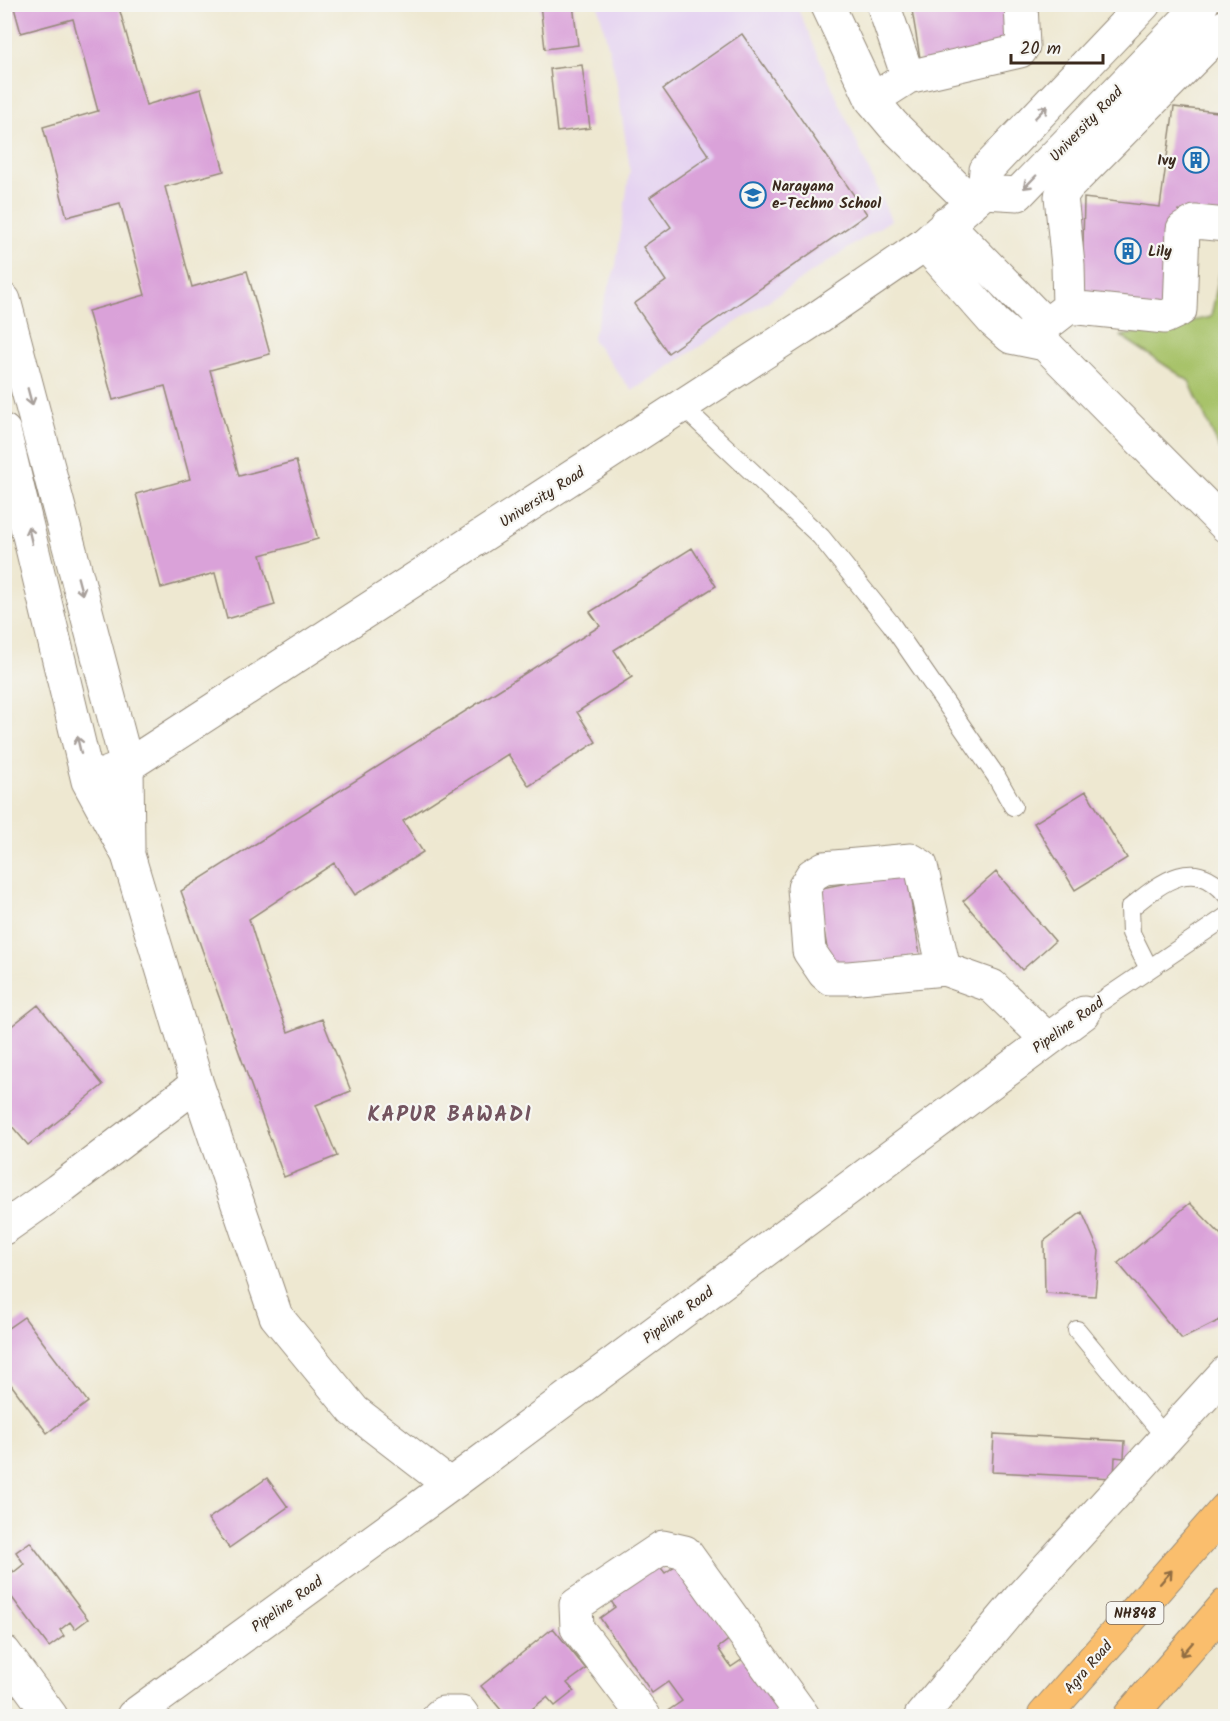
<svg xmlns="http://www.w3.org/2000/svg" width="1230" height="1721" font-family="Kalam,sans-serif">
<rect width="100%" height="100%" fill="#f6f6f2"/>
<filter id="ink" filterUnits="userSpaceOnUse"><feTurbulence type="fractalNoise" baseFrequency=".0167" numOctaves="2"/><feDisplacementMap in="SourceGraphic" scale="12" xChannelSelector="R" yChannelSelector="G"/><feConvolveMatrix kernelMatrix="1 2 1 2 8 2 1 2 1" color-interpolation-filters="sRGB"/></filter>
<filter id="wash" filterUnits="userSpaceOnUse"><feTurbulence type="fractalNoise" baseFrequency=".008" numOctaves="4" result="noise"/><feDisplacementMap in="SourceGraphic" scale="24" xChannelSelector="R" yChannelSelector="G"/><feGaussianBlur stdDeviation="1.35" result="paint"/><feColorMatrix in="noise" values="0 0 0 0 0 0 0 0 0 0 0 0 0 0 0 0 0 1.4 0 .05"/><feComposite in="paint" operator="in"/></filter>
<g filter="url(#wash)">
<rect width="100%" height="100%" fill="#eee8d1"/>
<!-- built -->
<path fill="#e5d3f1" d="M598,5H796L891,220L632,391L592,339L616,265L630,169L616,78Z"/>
<!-- green -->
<path fill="#a8c36a" stroke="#727644" stroke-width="1.5" d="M1225,248L1226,457L1224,459L1189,381L1121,336L1211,317Z"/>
<g id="blocks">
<!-- building -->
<path fill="#daa2d9" d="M13,4H118L146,105L201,89L224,171L165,187L192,287L247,271L270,354L210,370L239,476L296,461L318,539L261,555L275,605L227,619L215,573L161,588L136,494L190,479L165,386L113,400L88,311L145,295L120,203L67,217L43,127L98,111L73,19L21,33Z
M540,4H573L578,45L545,49Z
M911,4H1005L1013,47L921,64Z
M742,34L867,214L668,353L634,304L666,281L643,247L671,227L650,197L709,156L663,89Z
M582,65L590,128L557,132L550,69Z
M1174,107L1226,113V216L1179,210L1165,313L1082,292L1084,198L1160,207Z
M692,548L716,586L614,650L632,677L577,712L596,742L529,786L508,754L403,821L423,852L355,895L334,863L249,919L265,971L288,1032L322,1019L351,1091L316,1105L337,1156L284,1177L181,891L600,626L590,612Z
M1086,791L1127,858L1075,890L1034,823Z
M906,871L920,955L831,972L817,889Z
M996,872L1055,941L1022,970L963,901Z
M38,1005L103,1085L28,1145L4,1117V1032Z
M1190,1203L1226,1240V1317L1182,1339L1118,1263Z
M1082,1212L1099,1251L1095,1296L1045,1293L1044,1241Z
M24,1317L88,1402L47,1433L4,1375V1331Z
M994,1434L1125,1441L1124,1458L1115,1457L1114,1478L992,1472Z
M267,1478L288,1507L229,1548L208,1519Z
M30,1542L88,1619L75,1629L70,1622L60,1630L64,1636L49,1647L4,1587V1560L14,1572L24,1564L16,1552Z
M679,1563L731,1638L718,1648L724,1657L731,1667L746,1657L788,1716H670L666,1712L682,1701L668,1682L652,1693L600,1618L615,1607L609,1598L658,1564L665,1573Z
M553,1628L586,1669L567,1683L574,1691L555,1706L547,1697L523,1716H506L481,1686Z"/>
</g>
</g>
<g filter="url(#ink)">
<use href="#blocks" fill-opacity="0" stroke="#948978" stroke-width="1.5"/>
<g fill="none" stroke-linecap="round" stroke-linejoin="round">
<!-- service casing -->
<g stroke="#948978" stroke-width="20">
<path id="service" d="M682,406L821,537L891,624L996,776L1013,806
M1149,969L1131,933L1130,908C1161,883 1193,855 1226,894
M1084,1013L1226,917
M1077,1330L1166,1438"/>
</g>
<!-- minor casing -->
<g stroke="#948978" stroke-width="35">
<path id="minor" d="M827,4L872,100L893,125L972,203
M883,4L908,77
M872,100L908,77L1020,51L1023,46L1021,4
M984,192L1018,194L1202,4
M946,223L1038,317L1045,344
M925,244L994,322L1011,337L1045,344L1226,526
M4,300L127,766L128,850
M1069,307L1068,265L1061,196L1067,187L1226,26
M1051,321L1069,307L1165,317L1180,310L1183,229L1195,222L1226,225
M4,431L88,781L128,855L197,1084L276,1316L354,1411L450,1485
M88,781L127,766L817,318L925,244L984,192L986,170L1144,4
M944,969L921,866L911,860L824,868L812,875L804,888L809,951L824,973L830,978H849L944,969L992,986L1047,1039
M4,1228L58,1190L197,1084
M4,1652L51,1716
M133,1716L450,1485L1084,1013
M439,1716L443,1713H461L463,1716
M644,1716L577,1628L576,1605L663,1547L685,1552L803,1716"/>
</g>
<!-- tertiary casing -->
<g stroke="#948978" stroke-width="35">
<path id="tertiary" d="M921,1716L1020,1598L1226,1372"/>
</g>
<!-- trunk casing -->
<g stroke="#948978" stroke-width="35">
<path id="trunk" d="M1044,1716L1226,1509
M1130,1716L1226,1605"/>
</g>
<!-- service -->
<use href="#service" stroke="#fff" stroke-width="18"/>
<!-- minor -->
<use href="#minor" stroke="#fff" stroke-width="33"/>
<!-- tertiary -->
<use href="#tertiary" stroke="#fff" stroke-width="33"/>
<!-- trunk -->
<use href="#trunk" stroke="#fabe6d" stroke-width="33"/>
</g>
<!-- one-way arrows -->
<defs><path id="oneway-shaft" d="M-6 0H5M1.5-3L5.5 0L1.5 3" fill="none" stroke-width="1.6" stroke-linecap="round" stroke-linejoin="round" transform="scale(1.5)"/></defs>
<g stroke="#a79f9a">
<use href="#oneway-shaft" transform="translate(1041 112) rotate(-46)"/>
<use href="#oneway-shaft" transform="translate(1030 182) rotate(134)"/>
<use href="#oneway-shaft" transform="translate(30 397) rotate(75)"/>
<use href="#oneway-shaft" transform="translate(30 535) rotate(-103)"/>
<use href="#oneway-shaft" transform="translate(80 586) rotate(75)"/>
<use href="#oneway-shaft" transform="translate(79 745) rotate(-103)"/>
</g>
<g stroke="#916d42">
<use href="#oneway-shaft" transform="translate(1166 1577) rotate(-49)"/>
<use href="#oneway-shaft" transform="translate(1187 1649) rotate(131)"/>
</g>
</g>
<!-- icons -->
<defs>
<g id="building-ring" transform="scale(1.35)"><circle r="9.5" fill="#f6f6f2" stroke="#1f6fb2" stroke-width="1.5"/><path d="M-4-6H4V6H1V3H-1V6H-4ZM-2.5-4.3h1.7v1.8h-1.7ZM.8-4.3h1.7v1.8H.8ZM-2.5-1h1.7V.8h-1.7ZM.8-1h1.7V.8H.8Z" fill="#1f6fb2"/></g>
<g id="school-ring" transform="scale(1.35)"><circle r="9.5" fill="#f6f6f2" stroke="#1f6fb2" stroke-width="1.5"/><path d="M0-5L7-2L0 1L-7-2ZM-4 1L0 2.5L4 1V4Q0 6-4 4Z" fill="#1f6fb2"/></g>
</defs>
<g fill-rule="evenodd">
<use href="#building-ring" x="1196" y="160"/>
<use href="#school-ring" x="753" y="195"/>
<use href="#building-ring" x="1128" y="251"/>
</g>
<g text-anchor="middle" stroke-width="4.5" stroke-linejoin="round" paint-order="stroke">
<!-- shield labels -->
<rect fill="#f6f6f2" stroke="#73675e" stroke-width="1.5" x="1106.5" y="1602" width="57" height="22" rx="4.5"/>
<g font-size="14" font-weight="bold" fill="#3b2a1e">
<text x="1135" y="1618">NH848</text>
</g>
<!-- street labels -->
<g font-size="15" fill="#3b2a1e" stroke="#f6f6f2">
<text transform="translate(1086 124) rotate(-46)" y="5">University Road</text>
<text transform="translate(542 497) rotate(-33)" y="5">University Road</text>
<text transform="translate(1068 1025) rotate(-36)" y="5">Pipeline Road</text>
<text transform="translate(678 1315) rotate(-37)" y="5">Pipeline Road</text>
<text transform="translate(287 1604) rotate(-36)" y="5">Pipeline Road</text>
<text transform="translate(1088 1667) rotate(-49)" y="5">Agra Road</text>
</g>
<!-- poi labels -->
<g font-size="15" font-weight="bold" fill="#3b2a1e" stroke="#f6f6f2" text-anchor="start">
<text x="1176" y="165" text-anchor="end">Ivy</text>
<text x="772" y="191">Narayana<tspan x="772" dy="17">e-Techno School</tspan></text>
<text x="1148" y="256">Lily</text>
</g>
<!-- district labels -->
<g font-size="21" font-weight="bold" letter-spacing="1.5" fill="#73545f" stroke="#f6f6f2">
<text x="450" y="1121">KAPUR BAWADI</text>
</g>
</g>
<!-- margin -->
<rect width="1230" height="1721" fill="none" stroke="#f6f6f2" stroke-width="24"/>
<!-- scale -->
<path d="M1011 54v9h92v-9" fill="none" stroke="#3b2a1e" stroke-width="3"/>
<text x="1020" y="54" font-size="18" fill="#3b2a1e" stroke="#f6f6f2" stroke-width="4.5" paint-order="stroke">20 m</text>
</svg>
